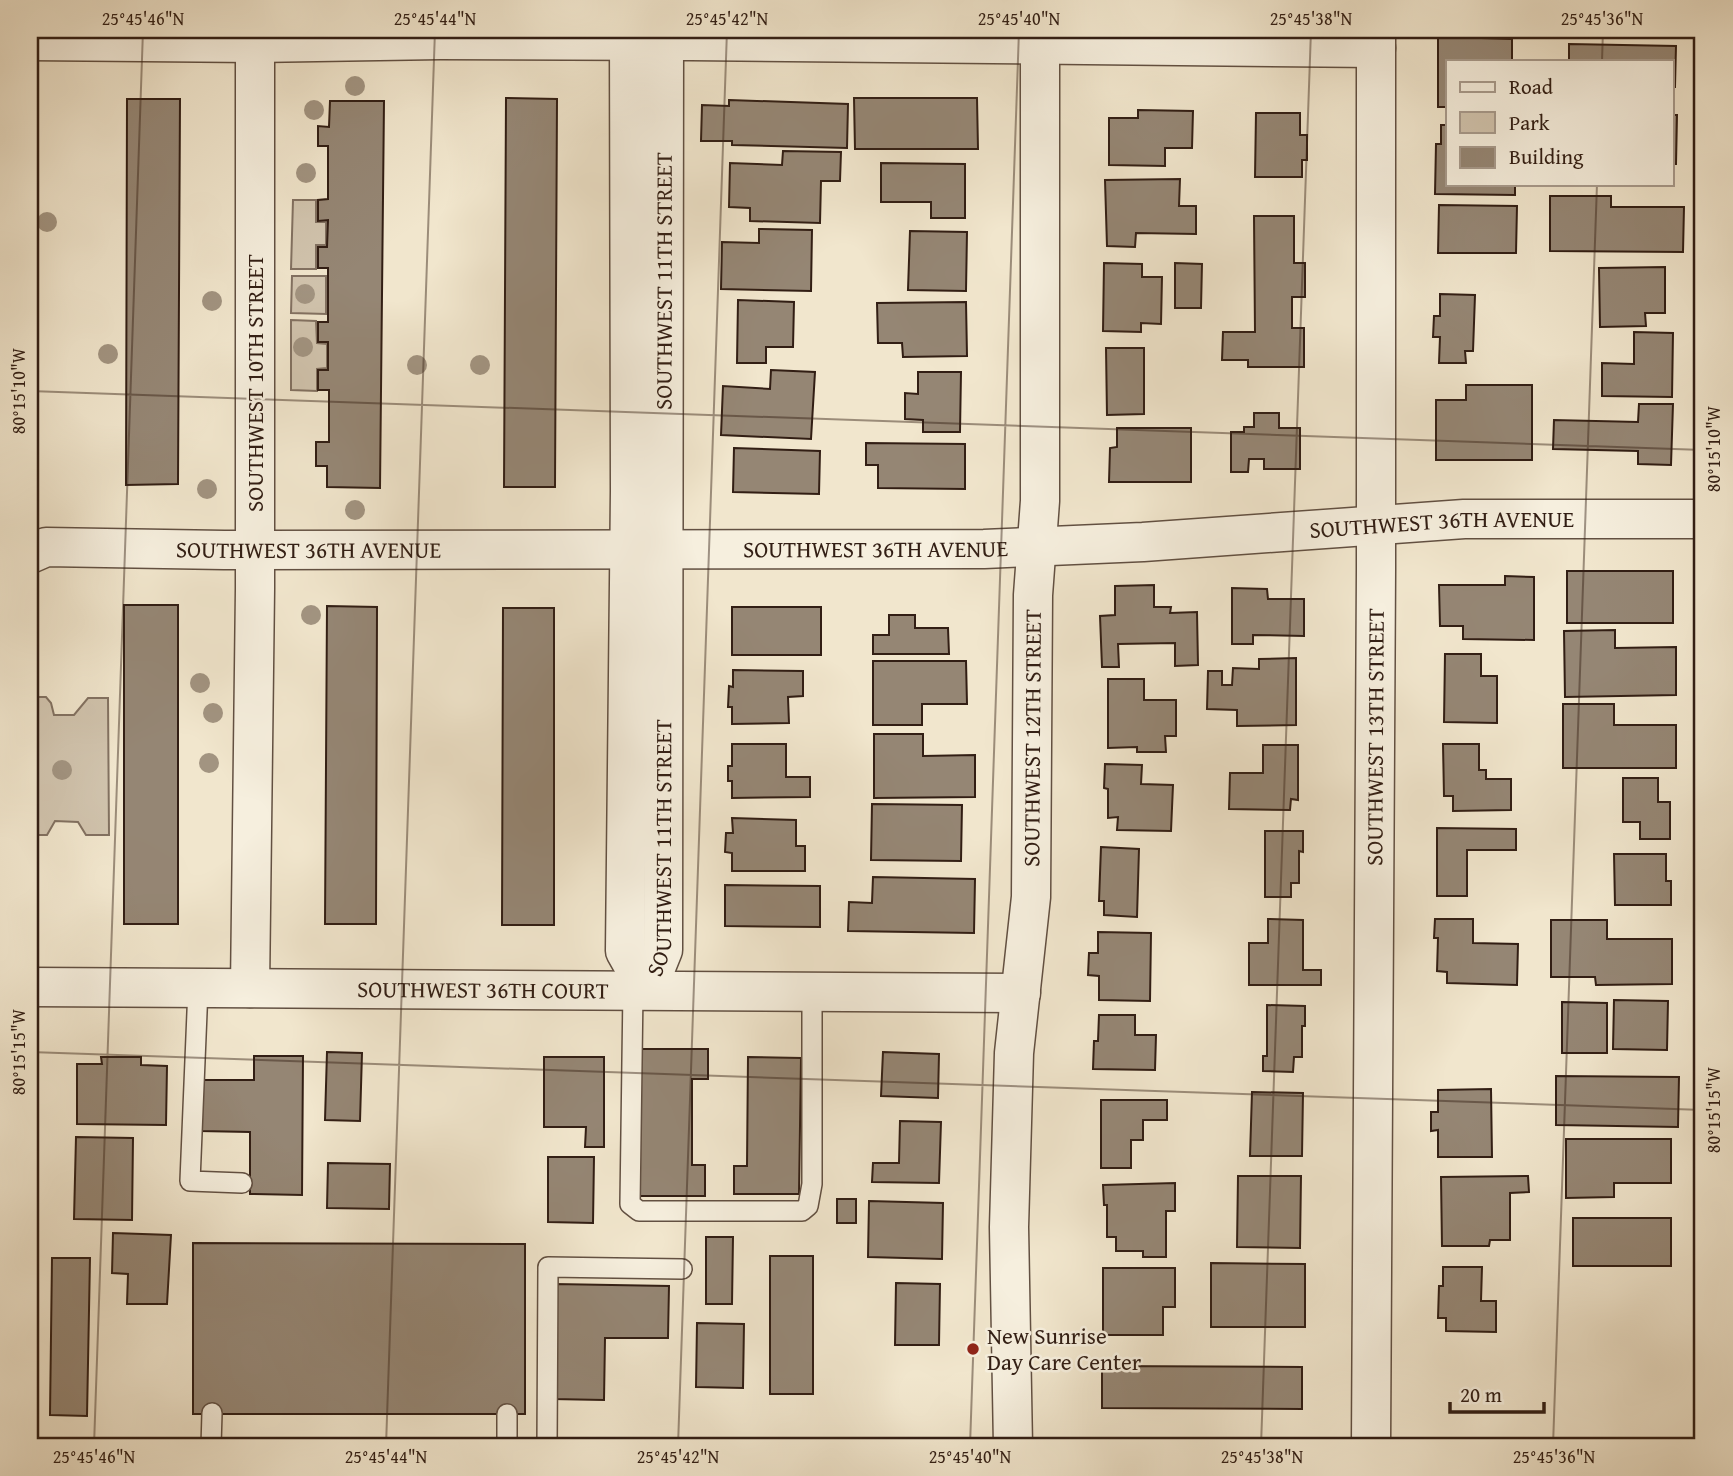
<svg xmlns="http://www.w3.org/2000/svg" width="1733" height="1476" font-family="'Gentium Book Plus',serif">
<rect width="100%" height="100%" fill="#f1e6cd"/>
<filter id="stains"><feTurbulence type="fractalNoise" baseFrequency=".00286" numOctaves="4"/><feColorMatrix values="0 0 0 0 .2 0 0 0 0 .09 0 0 0 0 .02 0 0 0 .5 -.17"/></filter>
<radialGradient id="worn" r=".72"><stop offset=".6" stop-color="#630" stop-opacity="0"/><stop offset="1" stop-color="#630" stop-opacity=".3"/></radialGradient>
<!-- green -->
<path fill="#d1c4ae" stroke="#827161" stroke-width="2" d="M293,200H316V222H326V245H316V269H291Z
M292,276H326V314L291,313Z
M291,320L316,321L317,343L327,344V368L317,369V391L291,390Z
M30,697H46L51,703L54,715H74L88,698H108L109,835H86L78,822L55,821L47,835H30Z"/>
<!-- building -->
<path fill="#958674" stroke="#321e14" stroke-width="2" d="M1569,30H1662V37H1569Z
M1438,35H1481L1482,38L1512,39V61H1448V107H1438Z
M1569,44L1676,46L1675,87H1672V61H1569Z
M506,98L557,99L555,487H504Z
M854,98H977L978,149H855Z
M127,99H180L178,484L126,485Z
M729,100L848,104L847,148L732,145V141H701L702,105L729,106Z
M330,101H384L380,488L327,487V466H316V442H329V390H318V370H328V342H318V322H328V268H318V247H327L328,220L318,221V200L328,199V146H318V126L329,127Z
M1138,110L1193,111L1192,148H1165V166L1109,165V118H1138Z
M1256,113H1300V135H1307V160H1302V177H1255Z
M1672,115H1677L1676,164H1672Z
M1441,125H1448V184H1515V195L1435,194L1436,144H1441Z
M783,151L841,152L840,181H821L820,223L750,221V208L729,207L730,163L782,165Z
M881,163L965,164V218H931V202H881Z
M1180,179L1179,206H1196V234L1136,233L1135,247L1107,246L1105,180Z
M1550,196H1611V207H1684L1683,252L1550,251Z
M1439,205L1517,206L1516,253H1438Z
M1254,216H1294V263H1305V297H1292V328H1304V367H1248V360H1222L1223,332H1255Z
M759,229L812,230L811,291L721,289L722,242L759,243Z
M910,231L967,232L966,291L908,290Z
M1104,263L1142,264V277H1162L1161,324L1141,323V332L1103,331Z
M1175,263L1202,264L1201,308H1175Z
M1665,267V313H1645L1646,326L1600,327L1599,268Z
M1440,294L1475,295L1473,351H1465L1466,363H1439L1440,337H1433L1434,316H1440Z
M738,300L794,302L793,347H766V363H737Z
M966,302L967,356L903,357L902,343H878L877,303Z
M1634,332L1673,333L1672,397L1602,396V363L1634,364Z
M1106,348H1144V414L1107,415Z
M771,370L815,372L811,439L721,435L723,386L770,389Z
M918,372H961L960,432H923V420L905,419V393L918,394Z
M1466,385H1532V460H1436V400H1466Z
M1639,404H1673L1671,465L1638,464V451L1553,449L1554,420L1638,422Z
M1254,413H1279V428H1300V469H1264V459H1249L1248,472H1231V432H1244V427H1254Z
M1117,428H1191V482H1109L1110,448L1117,447Z
M866,443L965,444V489L878,488V465H866Z
M734,448L820,451L819,494L733,492Z
M1567,571H1673V623H1567Z
M1505,576L1534,577V640L1463,639V626H1440L1439,585H1505Z
M1154,585V607H1171L1170,613L1197,612L1198,665L1175,666V643L1118,644L1119,667H1102L1100,616L1115,615V586Z
M1232,588L1267,589L1268,599H1304V636L1253,635V644H1232Z
M124,605H178V924H124Z
M327,606L377,607L376,924H325Z
M732,607H821V655H732Z
M503,608H554V925H502Z
M889,615H915V628H948L949,654H873V635H889Z
M1615,630V648L1676,647V695L1565,697L1564,631Z
M1445,654H1481V676H1497V723L1444,722Z
M1296,658V725L1237,726V710L1207,709L1208,671H1222V685H1232L1233,668L1259,669V659Z
M873,661H966L967,704H922V725H873Z
M733,670L803,671V696L788,697L789,723L732,724V707H728L729,686L733,687Z
M1108,679H1144V700H1176V736H1165L1166,752H1137V747L1108,748Z
M1563,704H1614V725H1676V768H1563Z
M874,734H923V756L975,755V797L874,798Z
M732,744H786V777H810V797L732,798V781H728V766H732Z
M1443,744H1479V770H1486V779H1511V810L1453,811V796H1444Z
M1263,745H1298V800L1291,799L1290,810L1229,809L1230,773H1263Z
M1105,764L1142,765L1141,784L1173,785L1171,831L1117,830L1118,817L1108,818V789L1104,788Z
M1623,778H1658V802H1670V839H1640V822H1623Z
M872,804L962,805L961,861L871,860Z
M732,818L796,820V846H805V871H732V853L725,852L726,833H733Z
M1437,828L1516,829V850H1467V896H1437Z
M1265,831H1303V852L1299,851V883H1291V897H1265Z
M1101,847L1139,849L1137,917L1104,915V901H1099Z
M1614,854H1666V881H1671V905H1615Z
M873,877L975,879L974,933L848,931L849,902L872,903Z
M725,885L820,886V927L725,926Z
M1268,919L1303,920V970H1321V985H1249V943H1268Z
M1435,919H1473V943L1518,944L1517,985L1447,983V972L1437,971L1438,938H1434Z
M1551,920H1607V939H1672V984L1596,985L1595,977H1551Z
M1098,932L1151,933L1150,1001L1099,1000V976L1088,975L1089,953H1098Z
M1614,1000L1668,1001L1667,1050L1613,1049Z
M1562,1002L1607,1003V1053H1562Z
M1267,1005L1305,1006V1026H1302V1057H1294L1293,1072L1263,1071V1056H1267Z
M1099,1015H1135V1035H1156L1155,1070L1093,1069L1094,1041H1098Z
M639,1049H708V1079H692V1165H705V1196H638Z
M327,1052L362,1053L360,1121L325,1120Z
M883,1052L939,1054L938,1098L881,1096Z
M254,1056H303L302,1195L250,1194V1132L200,1131V1080H254Z
M101,1057H141V1065L167,1066L166,1125L77,1124V1064H102Z
M544,1057H604V1147H585L586,1127H544Z
M748,1057L801,1058L799,1194H734V1166H747Z
M1556,1076L1679,1077L1678,1127L1556,1125Z
M1491,1089L1492,1157H1438V1130L1431,1131V1112H1438V1090Z
M1252,1092L1303,1093L1302,1156H1250Z
M1101,1100H1167V1120H1143V1140H1131V1168H1101Z
M900,1121L941,1122L939,1183L872,1182L873,1163H899Z
M76,1137L133,1138L132,1220L74,1219Z
M1566,1139H1671V1183H1614V1197L1566,1198Z
M548,1157H594L593,1223L548,1222Z
M328,1163L390,1164L389,1209L327,1208Z
M1238,1176H1301L1300,1248L1237,1247Z
M1528,1176L1529,1192L1510,1193V1240H1490L1489,1246H1442L1441,1177Z
M1175,1183V1211H1166V1257H1143V1251H1116V1237H1107V1205H1104L1103,1185Z
M837,1199H856V1223H837Z
M869,1201L943,1203L942,1259L868,1257Z
M1573,1218H1671V1266H1573Z
M113,1233L171,1235L167,1304H127L128,1274L112,1273Z
M706,1237H733L732,1304H706Z
M193,1243L525,1244V1414H193Z
M770,1256H813V1394H770Z
M52,1258H90L87,1416L50,1415Z
M1211,1263L1305,1264V1327H1211Z
M1443,1267H1482L1481,1301H1496V1332L1446,1331V1318H1438L1439,1286H1443Z
M1103,1268H1175V1307H1163V1335H1103Z
M896,1283L940,1284L939,1345H895Z
M554,1284L669,1286L668,1338H605L604,1400L552,1399Z
M697,1323L744,1324L743,1388L696,1387Z
M1102,1366L1302,1367V1409L1102,1408Z"/>
<g fill="none" stroke-linecap="round" stroke-linejoin="round">
<!-- service casing -->
<g stroke="#625042" stroke-width="22">
<path id="service" d="M198,988L190,1181L242,1183
M633,990L630,1204L639,1211H802L808,1206L812,1184V992
M211,1446L212,1413
M507,1446V1414
M547,1446L548,1267L682,1269"/>
</g>
<!-- minor casing -->
<g stroke="#625042" stroke-width="41">
<g id="minor">
<path d="M629,30L630,491L625,951L647,990"/>
<path d="M30,41L255,43L440,40L691,41L1376,48"/>
<path id="s1" d="M30,554L46,547L224,550L984,549L1143,542L1464,519H1703"/>
<path id="s2" d="M30,987L1021,993"/>
<path d="M250,988L255,589V30"/>
<path id="s3" d="M647,990L663,950L664,30"/>
<path id="s4" d="M1013,1446L1009,1227L1014,1053L1031,897L1033,595L1040,501V30"/>
<path id="s5" d="M1371,1446L1376,570V30"/>
</g>
</g>
<!-- service -->
<use href="#service" stroke="#f6efde" stroke-width="19"/>
<!-- minor -->
<use href="#minor" stroke="#f6efde" stroke-width="38"/>
</g>
<!-- trees -->
<g fill="#a29481">
<circle cx="355" cy="86" r="10"/>
<circle cx="314" cy="110" r="10"/>
<circle cx="306" cy="173" r="10"/>
<circle cx="47" cy="222" r="10"/>
<circle cx="305" cy="294" r="10"/>
<circle cx="212" cy="301" r="10"/>
<circle cx="303" cy="347" r="10"/>
<circle cx="108" cy="354" r="10"/>
<circle cx="417" cy="365" r="10"/>
<circle cx="480" cy="365" r="10"/>
<circle cx="207" cy="489" r="10"/>
<circle cx="355" cy="510" r="10"/>
<circle cx="311" cy="615" r="10"/>
<circle cx="200" cy="683" r="10"/>
<circle cx="213" cy="713" r="10"/>
<circle cx="209" cy="763" r="10"/>
<circle cx="62" cy="770" r="10"/>
</g>
<!-- ticks -->
<path fill="none" stroke="#321e14" stroke-width="2" stroke-opacity="0.45" d="M1602,61L1603,30M30,391L1703,450M30,1052L1703,1110M94,1446L143,30M386,1446L435,30M678,1446L727,30M970,1446L1019,30M1261,1446L1311,30M1553,1446L1597,184"/>
<!-- markers -->
<circle fill="#8f2418" stroke="#f6efde" stroke-width="2.5" cx="973" cy="1349" r="7"/>
<g text-anchor="middle" stroke-width="5" stroke-linejoin="round" paint-order="stroke">
<!-- street labels -->
<g font-size="23" fill="#321e14" stroke="#f6efde">
<text dy="8" stroke="none"><textPath href="#s3" startOffset="712">SOUTHWEST 11TH STREET</textPath></text>
<text transform="translate(255 383) rotate(-90)" y="8">SOUTHWEST 10TH STREET</text>
<text dy="8" stroke="none"><textPath href="#s1" startOffset="1414">SOUTHWEST 36TH AVENUE</textPath></text>
<text dy="8" stroke="none"><textPath href="#s1" startOffset="847">SOUTHWEST 36TH AVENUE</textPath></text>
<text dy="8" stroke="none"><textPath href="#s1" startOffset="280">SOUTHWEST 36TH AVENUE</textPath></text>
<text dy="8" stroke="none"><textPath href="#s4" startOffset="709">SOUTHWEST 12TH STREET</textPath></text>
<text dy="8" stroke="none"><textPath href="#s5" startOffset="709">SOUTHWEST 13TH STREET</textPath></text>
<text dy="8" stroke="none"><textPath href="#s3" startOffset="145">SOUTHWEST 11TH STREET</textPath></text>
<text dy="8" stroke="none"><textPath href="#s2" startOffset="453">SOUTHWEST 36TH COURT</textPath></text>
</g>
<!-- poi labels -->
<g font-size="23" fill="#321e14" stroke="#f6efde" text-anchor="start">
<text x="987" y="1344">New Sunrise<tspan x="987" dy="26">Day Care Center</tspan></text>
</g>
</g>
<!-- margin -->
<rect width="1733" height="1476" fill="none" stroke="#f1e6cd" stroke-width="77"/>
<!-- legend -->
<rect x="1446" y="60" width="228" height="126" fill="#f6efde" stroke="#a89b8d" stroke-width="2"/>
<rect x="1460" y="82" width="35" height="10" fill="#f6efde" stroke="#a89b8d" stroke-width="2"/>
<text x="1509" y="94" font-size="21" fill="#321e14">Road</text>
<rect x="1460" y="112" width="35" height="21" fill="#d1c4ae" stroke="#a89b8d" stroke-width="2"/>
<text x="1509" y="130" font-size="21" fill="#321e14">Park</text>
<rect x="1460" y="147" width="35" height="21" fill="#958674" stroke="#a89b8d" stroke-width="2"/>
<text x="1509" y="164" font-size="21" fill="#321e14">Building</text>
<!-- scale -->
<path d="M1450 1402v10h94v-10" fill="none" stroke="#321e14" stroke-width="3.5"/>
<text x="1460" y="1402" font-size="21" fill="#321e14" stroke="#f6efde" stroke-width="5" paint-order="stroke">20 m</text>
<rect x="38" y="38" width="1656" height="1400" fill="none" stroke="#321e14" stroke-width="2.5"/>
<g font-size="18" text-anchor="middle" fill="#321e14">
<text x="143" y="25">25°45'46"N</text>
<text x="435" y="25">25°45'44"N</text>
<text x="727" y="25">25°45'42"N</text>
<text x="1019" y="25">25°45'40"N</text>
<text x="1311" y="25">25°45'38"N</text>
<text x="1602" y="25">25°45'36"N</text>
<text transform="translate(19 391) rotate(-90)" y="6">80°15'10"W</text>
<text transform="translate(1714 449) rotate(-90)" y="6">80°15'10"W</text>
<text transform="translate(19 1052) rotate(-90)" y="6">80°15'15"W</text>
<text transform="translate(1714 1110) rotate(-90)" y="6">80°15'15"W</text>
<text x="94" y="1463">25°45'46"N</text>
<text x="386" y="1463">25°45'44"N</text>
<text x="678" y="1463">25°45'42"N</text>
<text x="970" y="1463">25°45'40"N</text>
<text x="1262" y="1463">25°45'38"N</text>
<text x="1554" y="1463">25°45'36"N</text>
</g>
<rect width="100%" height="100%" filter="url(#stains)"/>
<rect width="100%" height="100%" fill="url(#worn)"/>
</svg>
